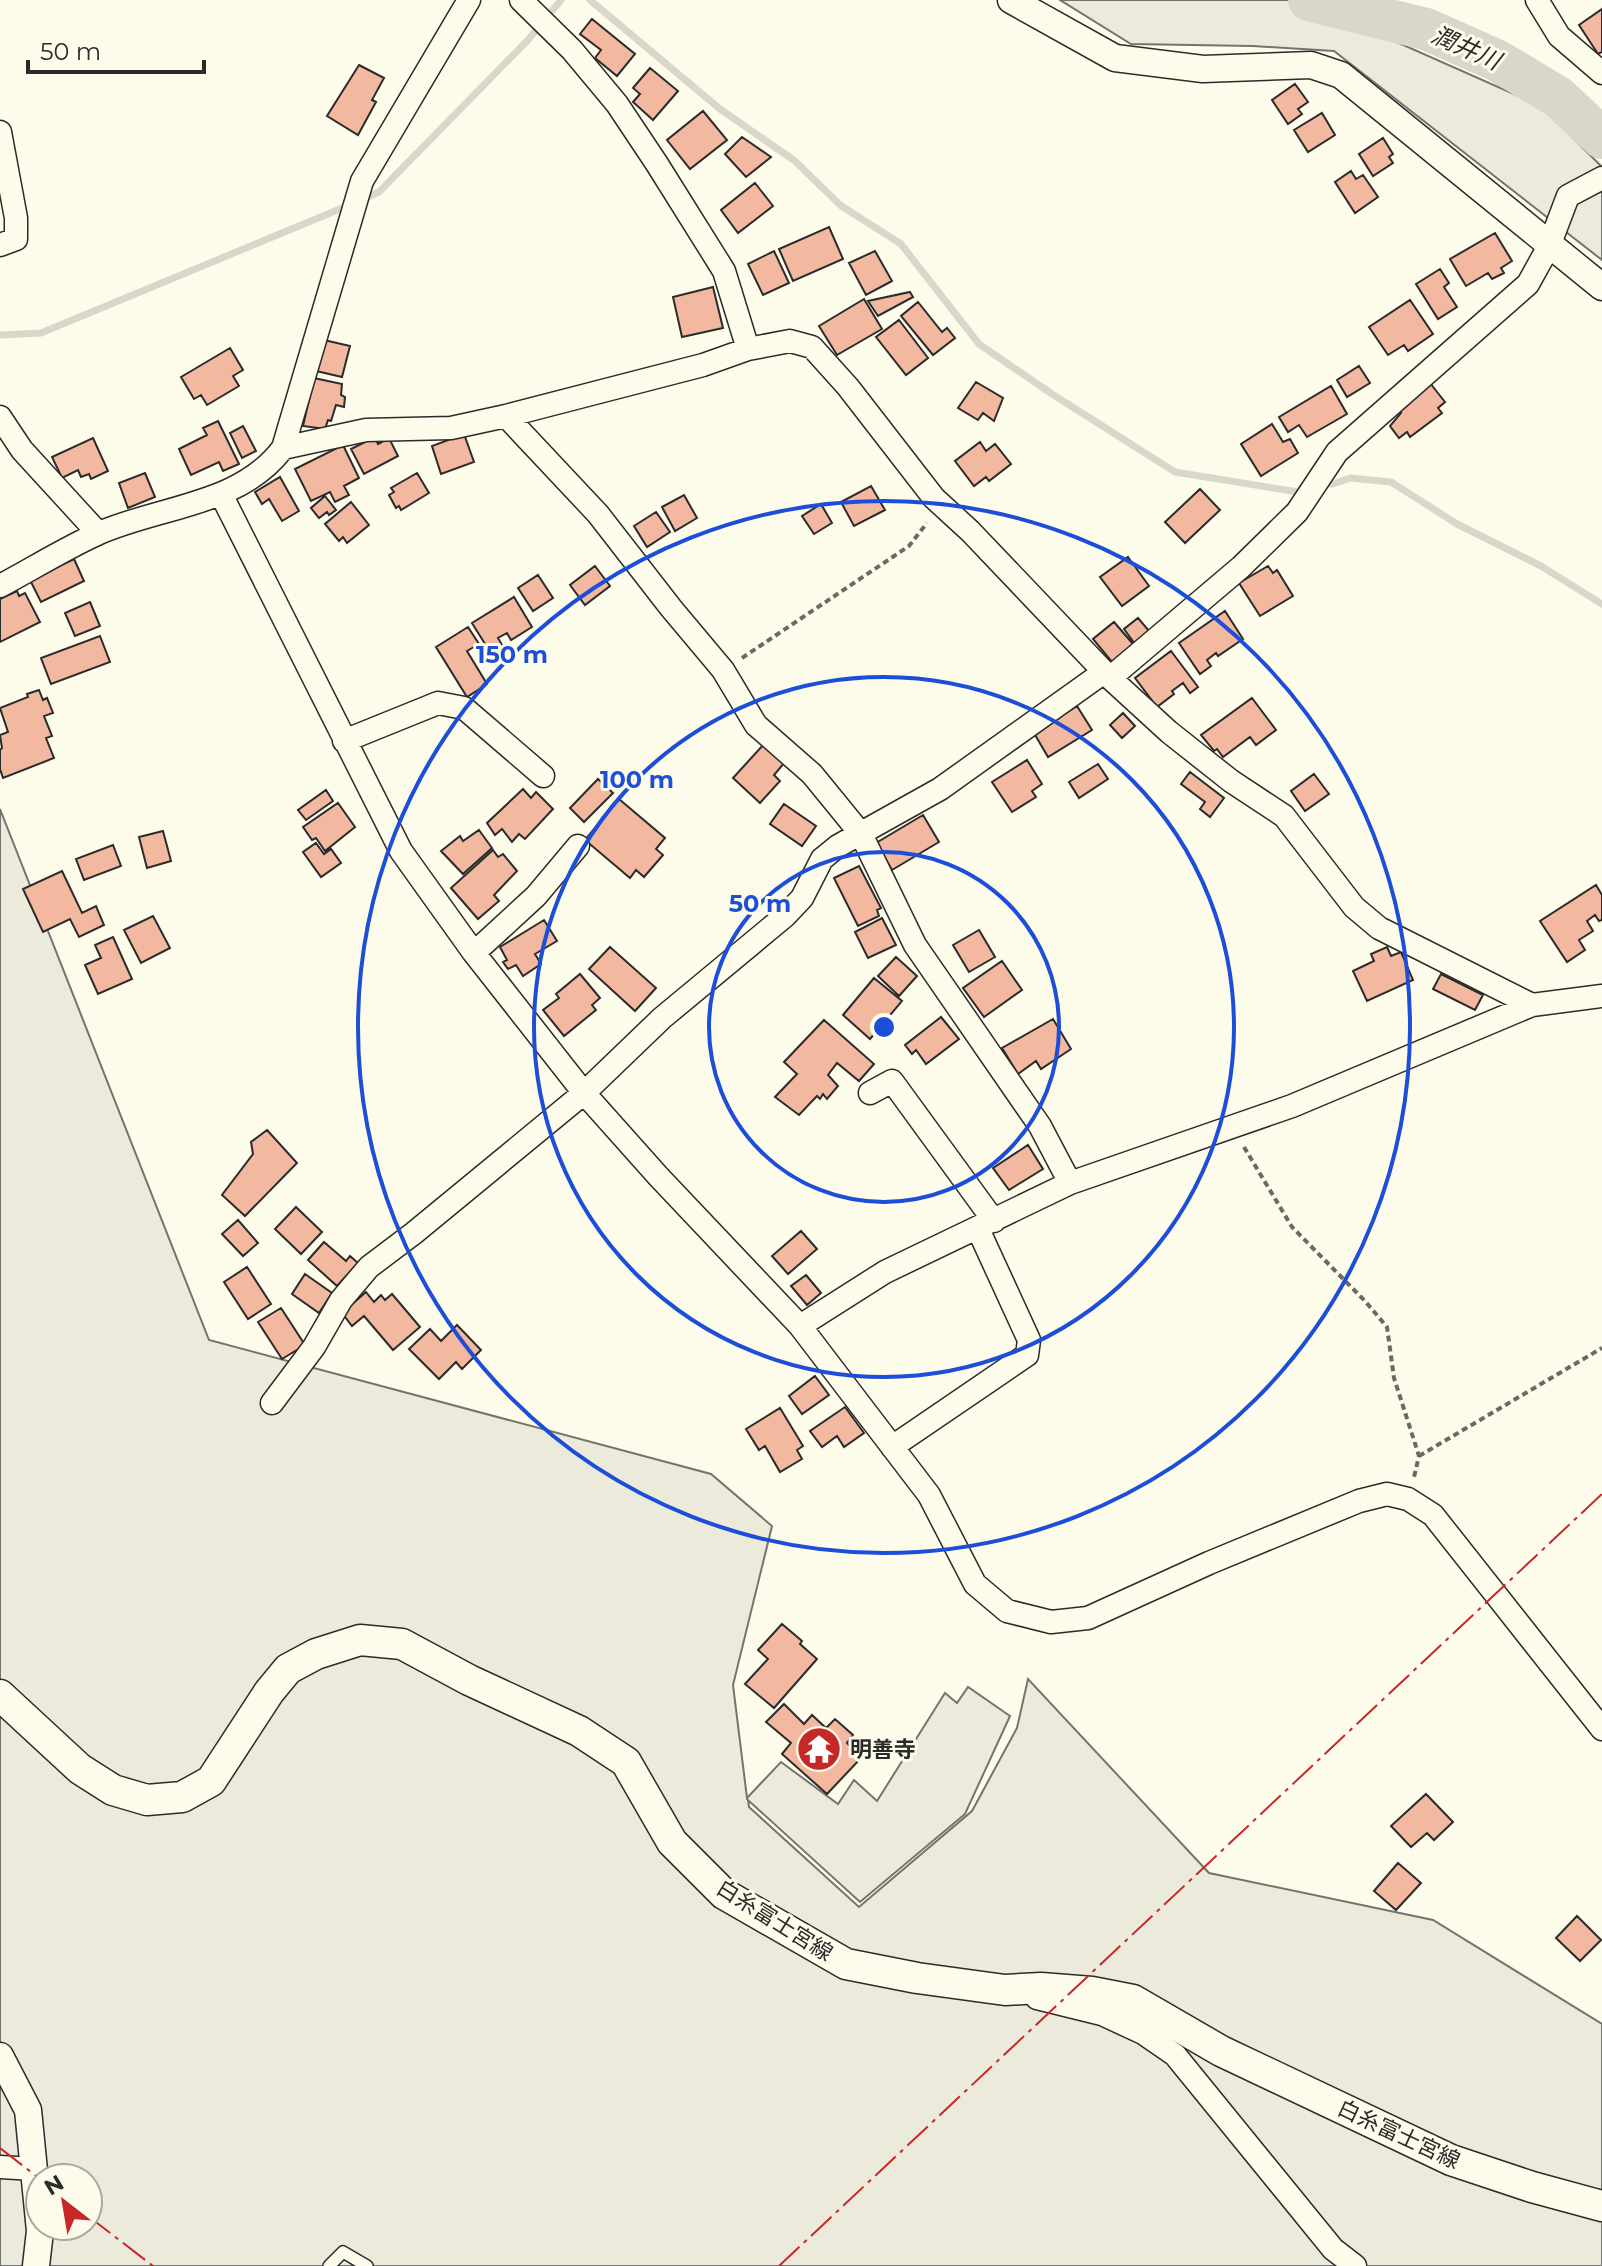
<svg xmlns="http://www.w3.org/2000/svg" width="1602" height="2266" font-family="Montserrat,'Noto Sans JP',sans-serif">
<rect width="100%" height="100%" fill="#fdfbea"/>
<!-- green -->
<path fill="#ecebdb" stroke="#74746e" stroke-width="2" fill-rule="evenodd" d="M1060,0H1302L1541,106L1602,167V260L1334,51L1253,46L1131,44Z
M0,809L209,1340L711,1474L772,1526L733,1685L747,1798L781,1762L838,1804L854,1780L877,1801L945,1693L957,1703L968,1687L1010,1716L965,1814L860,1902L748,1800L749,1807L859,1907L972,1811L1017,1728L1028,1679L1209,1873L1433,1920L1602,2024V2266H0ZM40,2178H88V2226H40Z"/>
<g fill="none" stroke-linecap="round" stroke-linejoin="round">
<!-- stream -->
<path stroke="#d8d7c9" stroke-width="7" d="M590,0L720,109L795,161L840,205L901,244L979,344L1052,394L1175,472L1298,492L1305,489
M363,199L379,192L528,40L561,0
M0,335L41,333L352,204
M1321,484H1333L1350,478L1391,482L1457,524L1541,566L1602,604"/>
<!-- river -->
<path stroke="#d8d7c9" stroke-width="42" d="M1309,0L1426,29L1498,61L1558,97L1602,138"/>
</g>
<!-- building -->
<path fill="#f2b8a0" stroke="#2b2b2b" stroke-width="2" d="M1602,9V52L1598,54L1579,25Z
M592,19L635,54L617,76L595,58L601,50L580,34Z
M359,65L384,78L372,100L376,102L358,135L327,116Z
M650,68L678,91L653,120L633,102L640,94L633,88Z
M1295,84L1308,102L1298,109L1302,114L1288,124L1272,100Z
M703,111L727,140L690,169L667,140Z
M1322,113L1335,135L1308,152L1294,130Z
M742,137L771,157L746,177L725,154Z
M1383,138L1393,154L1389,157L1393,163L1373,176L1359,154Z
M1351,171L1356,179L1363,175L1378,197L1355,213L1335,182Z
M755,183L773,206L738,233L721,210Z
M829,227L843,259L793,281L779,249Z
M1495,233L1512,261L1501,268L1504,273L1492,279L1488,273L1466,286L1450,259Z
M774,251L789,283L763,295L748,264Z
M875,251L892,281L866,295L849,263Z
M1440,269L1449,283L1444,287L1457,307L1438,319L1416,284Z
M713,287L723,328L682,337L673,297Z
M910,292L913,297L878,316L868,301Z
M864,299L882,329L837,355L819,326Z
M1410,300L1433,334L1408,351L1404,345L1388,355L1369,327Z
M918,302L942,332L947,328L955,338L933,355L901,316Z
M899,320L928,358L906,375L876,337Z
M324,340L350,346L342,377L316,371Z
M230,348L243,370L233,376L239,386L207,405L201,395L194,399L181,377Z
M1359,366L1370,383L1347,397L1337,380Z
M314,378L342,384L341,395L345,397L344,407L336,405L331,421L328,420L325,429L303,426Z
M976,382L1003,398L994,421L983,413L978,420L958,408Z
M1430,383L1445,402L1438,408L1442,413L1410,437L1407,432L1399,438L1390,426L1401,413L1398,408Z
M1331,386L1347,414L1307,437L1299,425L1288,432L1279,417Z
M218,421L239,464L223,471L219,462L191,475L179,449L207,435L203,428Z
M1272,424L1283,442L1290,439L1298,453L1261,476L1241,444Z
M243,426L256,451L242,458L230,433Z
M464,434L474,462L441,474L432,446Z
M375,437L378,444L389,438L398,456L364,474L351,449Z
M93,438L108,471L91,479L89,474L81,477L78,470L62,478L52,457Z
M980,442L986,451L995,444L1011,464L989,481L986,477L974,486L955,461Z
M343,445L359,478L344,486L349,495L335,502L330,492L311,501L295,469Z
M145,473L155,497L128,508L119,483Z
M417,473L429,493L401,510L399,506L396,508L389,495L394,492L391,488Z
M280,477L299,511L282,521L269,499L262,504L255,492Z
M871,486L885,510L854,526L841,502Z
M1200,489L1220,510L1185,543L1165,522Z
M684,495L697,518L675,531L662,507Z
M325,496L336,510L329,515L327,512L319,518L311,508Z
M351,502L369,525L347,543L343,537L339,541L325,524Z
M821,504L832,523L814,534L802,516Z
M656,512L670,532L647,547L634,526Z
M1128,557L1149,586L1122,606L1100,577Z
M74,559L84,581L41,602L30,580Z
M595,566L610,586L585,605L570,585Z
M1268,566L1273,573L1277,570L1293,596L1260,616L1239,583Z
M538,575L553,598L533,611L518,588Z
M17,591L19,596L25,593L40,622L0,642V599Z
M514,597L532,627L511,640L507,633L498,638L502,645L490,652L472,623Z
M90,602L100,626L75,636L65,613Z
M1225,611L1243,639L1218,656L1216,653L1207,660L1211,666L1200,674L1179,643Z
M1138,618L1150,632L1135,644L1124,629Z
M1114,622L1133,644L1112,662L1093,639Z
M468,627L479,644L467,651L487,684L467,697L436,647Z
M100,636L110,662L51,684L41,658Z
M1171,651L1198,687L1190,693L1183,683L1172,691L1174,694L1157,707L1135,678Z
M39,690L43,700L47,698L53,713L44,716L52,736L46,738L54,758L3,778L0,769V750L2,748L0,735L8,732L0,708L28,697L27,694Z
M1252,698L1276,730L1256,745L1250,737L1223,757L1217,749L1214,751L1201,735Z
M1077,706L1092,730L1048,757L1034,733Z
M1123,713L1135,726L1122,738L1110,725Z
M765,743L785,762L774,775L780,781L760,803L733,778Z
M1027,760L1042,784L1032,791L1036,797L1012,812L992,782Z
M1098,764L1108,779L1079,798L1069,782Z
M1190,772L1224,798L1210,817L1200,809L1205,802L1181,784Z
M1314,774L1329,794L1305,811L1291,791Z
M598,779L613,793L584,822L570,808Z
M523,789L531,798L536,792L553,809L525,839L519,834L512,842L502,829L495,835L487,823Z
M326,790L333,801L306,820L298,810Z
M619,799L665,838L656,849L663,855L644,877L636,870L630,878L585,840Z
M338,803L355,827L325,851L316,838L312,840L303,827Z
M784,804L816,826L802,846L770,824Z
M923,815L939,842L892,870L876,843Z
M479,830L492,848L463,874L441,851L460,836L463,841Z
M163,831L171,861L147,868L139,837Z
M316,843L324,854L331,849L341,863L321,877L303,852Z
M113,845L121,866L84,880L76,859Z
M493,850L498,857L503,854L517,871L494,895L499,901L478,919L451,888Z
M859,866L881,908L877,910L879,916L858,926L834,878Z
M62,871L82,913L96,906L104,925L79,937L70,919L43,932L23,889Z
M1596,885L1602,895V920L1599,921L1595,915L1587,921L1593,931L1579,940L1585,950L1567,962L1540,921Z
M153,916L170,948L141,963L124,930Z
M882,918L896,945L868,958L855,932Z
M544,920L557,941L535,954L541,964L523,976L516,965L508,969L503,962L507,960L500,947Z
M979,930L995,957L969,972L953,945Z
M113,937L132,979L98,994L85,965L101,958L95,945Z
M610,947L656,988L635,1011L589,969Z
M1387,947L1391,956L1401,952L1413,980L1367,1001L1353,971L1374,961L1371,954Z
M896,957L917,976L899,996L878,976Z
M1002,961L1022,990L984,1017L963,988Z
M580,974L600,998L592,1005L596,1010L564,1036L543,1010L559,998L556,994Z
M1441,974L1483,995L1475,1010L1433,989Z
M874,978L902,1001L870,1039L843,1015Z
M941,1017L959,1039L926,1064L916,1050L912,1054L905,1045Z
M1053,1019L1071,1049L1041,1069L1036,1061L1018,1074L1002,1048Z
M824,1020L874,1064L859,1081L837,1063L828,1075L838,1086L827,1099L823,1094L820,1099L817,1096L799,1115L775,1097L797,1074L784,1062Z
M267,1130L297,1163L245,1216L222,1195L253,1154L251,1142Z
M1028,1145L1043,1169L1009,1190L993,1168Z
M296,1207L322,1232L301,1254L275,1229Z
M238,1220L258,1243L243,1256L222,1234Z
M801,1231L817,1249L788,1274L772,1256Z
M324,1242L346,1261L350,1256L358,1263L337,1286L308,1260Z
M247,1267L271,1304L248,1319L224,1282Z
M305,1274L332,1293L319,1313L292,1294Z
M806,1275L821,1293L807,1305L791,1286Z
M366,1292L374,1302L381,1295L385,1300L392,1294L420,1327L393,1350L364,1316L352,1326L342,1313Z
M281,1308L305,1345L282,1359L258,1322Z
M457,1325L481,1350L462,1369L456,1362L439,1379L409,1349L430,1329L441,1341Z
M815,1376L829,1395L802,1414L789,1396Z
M845,1407L864,1433L844,1447L837,1436L822,1447L810,1431Z
M780,1408L803,1446L797,1450L802,1459L780,1472L765,1446L759,1450L746,1429Z
M782,1624L802,1641L800,1644L817,1659L774,1708L745,1684L768,1659L758,1650Z
M784,1704L804,1724L812,1715L826,1728L835,1719L853,1735L847,1743L861,1758L827,1794L782,1754L791,1743L766,1722Z
M1426,1794L1453,1822L1434,1840L1427,1833L1411,1847L1391,1826Z
M1398,1863L1421,1883L1396,1910L1374,1891Z
M1577,1916L1601,1940L1580,1961L1556,1938Z"/>
<g fill="none" stroke-linecap="round" stroke-linejoin="round">
<!-- service casing -->
<g stroke="#2b2b2b" stroke-width="14">
<path id="service" d="M329,2266L343,2252L367,2266"/>
</g>
<!-- minor casing -->
<g stroke="#2b2b2b" stroke-width="25">
<path id="minor" d="M521,0L572,50L617,104L657,164L724,271L748,349
M1537,0L1559,36L1602,73
M0,132L16,218V239L0,245
M506,416L598,514L671,608L723,670L756,725L812,774L861,834L915,945L1040,1126L1070,1183
M0,417L22,450L98,533
M283,448L366,430L451,428L506,416L703,365L748,349L790,341L812,347L848,387L934,498L970,531L1110,678L1169,732L1231,781L1284,816L1354,907L1379,928L1532,1005L1602,996
M221,494L401,851L474,953L584,1093L658,1176L800,1326L929,1495L975,1584L1007,1611L1051,1622L1088,1618L1209,1563L1359,1501L1387,1494L1408,1499L1433,1515L1602,1729
M0,586C32,569 64,549 97,534C159,506 240,506 283,448L362,181L469,0
M1110,678L1241,567L1297,512L1337,452L1528,284L1549,246L1568,196L1602,178
M344,741L438,703L464,708L543,776
M474,953L536,896L578,846
M870,1093L892,1081L994,1221
M800,1326L885,1272L1070,1183L1292,1106L1532,1005
M272,1403L314,1347L341,1300L369,1267L414,1233L584,1093L662,1018L785,916L802,898L822,859L838,846L940,789L1104,672
M892,1447L1027,1355L1029,1340L978,1229
M1037,1998L1102,2014L1143,2033L1175,2055L1333,2249L1355,2266
M0,2167L34,2169"/>
</g>
<!-- tertiary casing -->
<g stroke="#2b2b2b" stroke-width="29">
<path id="tertiary" d="M1011,0L1115,58L1203,69L1311,65L1341,75L1602,287
M0,2056L28,2110L40,2231L36,2266"/>
</g>
<!-- secondary casing -->
<g stroke="#2b2b2b" stroke-width="33">
<path id="secondary" d="M0,1695L80,1769L113,1790L147,1800L182,1797L211,1781L269,1692L288,1669L316,1654L360,1640L402,1644L469,1680L579,1731L626,1762L672,1842L724,1894L846,1964L917,1978L1005,1990L1041,1988L1092,1992L1133,2000L1221,2051L1451,2160L1532,2187L1602,2206"/>
</g>
<!-- path -->
<path stroke="#6a6964" stroke-width="4" stroke-dasharray="6 4" stroke-linecap="butt" d="M742,658L909,546L927,523
M1244,1147L1292,1227L1365,1301L1387,1327L1394,1378L1419,1456L1414,1477
M1419,1456L1602,1348"/>
<!-- service -->
<use href="#service" stroke="#fdfbea" stroke-width="11"/>
<!-- minor -->
<use href="#minor" stroke="#fdfbea" stroke-width="22"/>
<!-- tertiary -->
<use href="#tertiary" stroke="#fdfbea" stroke-width="26"/>
<!-- secondary -->
<use href="#secondary" stroke="#fdfbea" stroke-width="30"/>
<!-- power -->
<path stroke="#c62828" stroke-width="2" stroke-dasharray="28 6 4 6" stroke-linecap="butt" d="M0,2148L40,2179
M88,2216L153,2266
M779,2266L1602,1494"/>
</g>
<!-- distance rings -->
<g fill="none" stroke="#1d4ed8" stroke-width="4">
<circle cx="884" cy="1027" r="175"/>
<circle cx="884" cy="1027" r="350"/>
<circle cx="884" cy="1027" r="526"/>
</g>
<!-- icons -->
<defs>
<g id="temple-disc" transform="scale(2.3)"><circle r="9.5" fill="#c62828" stroke="#fdfbea"/><path d="M0-6L5-2H3V0L6.5 2.5H4V6H1.5V3h-3V6H-4V2.5H-6.5L-3 0V-2H-5Z" fill="#fff"/></g>
</defs>
<g fill-rule="evenodd">
<use href="#temple-disc" x="819" y="1749"/>
</g>
<g text-anchor="middle" stroke-width="6" stroke-linejoin="round" paint-order="stroke">
<!-- poi labels -->
<g font-size="22" font-weight="bold" fill="#2b2b2b" stroke="#fdfbea" text-anchor="start">
<text x="850" y="1757">明善寺</text>
</g>
<!-- street labels -->
<g font-size="22" fill="#2b2b2b" stroke="#fdfbea">
<text transform="translate(775 1920) rotate(32)" y="8">白糸富士宮線</text>
<text transform="translate(1399 2134) rotate(25)" y="8">白糸富士宮線</text>
</g>
<!-- water labels -->
<g font-size="24" font-style="italic" fill="#2b2b2b" stroke="#fdfbea">
<text transform="translate(1466 48) rotate(24)" y="8">潤井川</text>
</g>
</g>
<circle cx="884" cy="1027" r="12" fill="#1d4ed8" stroke="#fdfbea" stroke-width="4"/>
<g font-size="24" text-anchor="middle" font-weight="bold" fill="#1d4ed8" stroke="#fdfbea" stroke-width="6" stroke-linejoin="round" paint-order="stroke">
<text x="512" y="663">150 m</text>
<text x="637" y="788">100 m</text>
<text x="760" y="912">50 m</text>
</g>
<!-- north arrow -->
<g transform="translate(64 2202) rotate(329)"><circle r="38" fill="#fdfbea" stroke="#a9a89e" stroke-width="2"/>
<path d="M0-6L14 30L0 20L-14 30Z" fill="#c62828"/>
<text y="-12" font-size="22" font-weight="bold" text-anchor="middle" fill="#2b2b2b">N</text>
</g>
<!-- scale -->
<path d="M28 60v12h176v-12" fill="none" stroke="#2b2b2b" stroke-width="4"/>
<text x="40" y="60" font-size="24" fill="#2b2b2b" stroke="#fdfbea" stroke-width="6" paint-order="stroke">50 m</text>
</svg>
